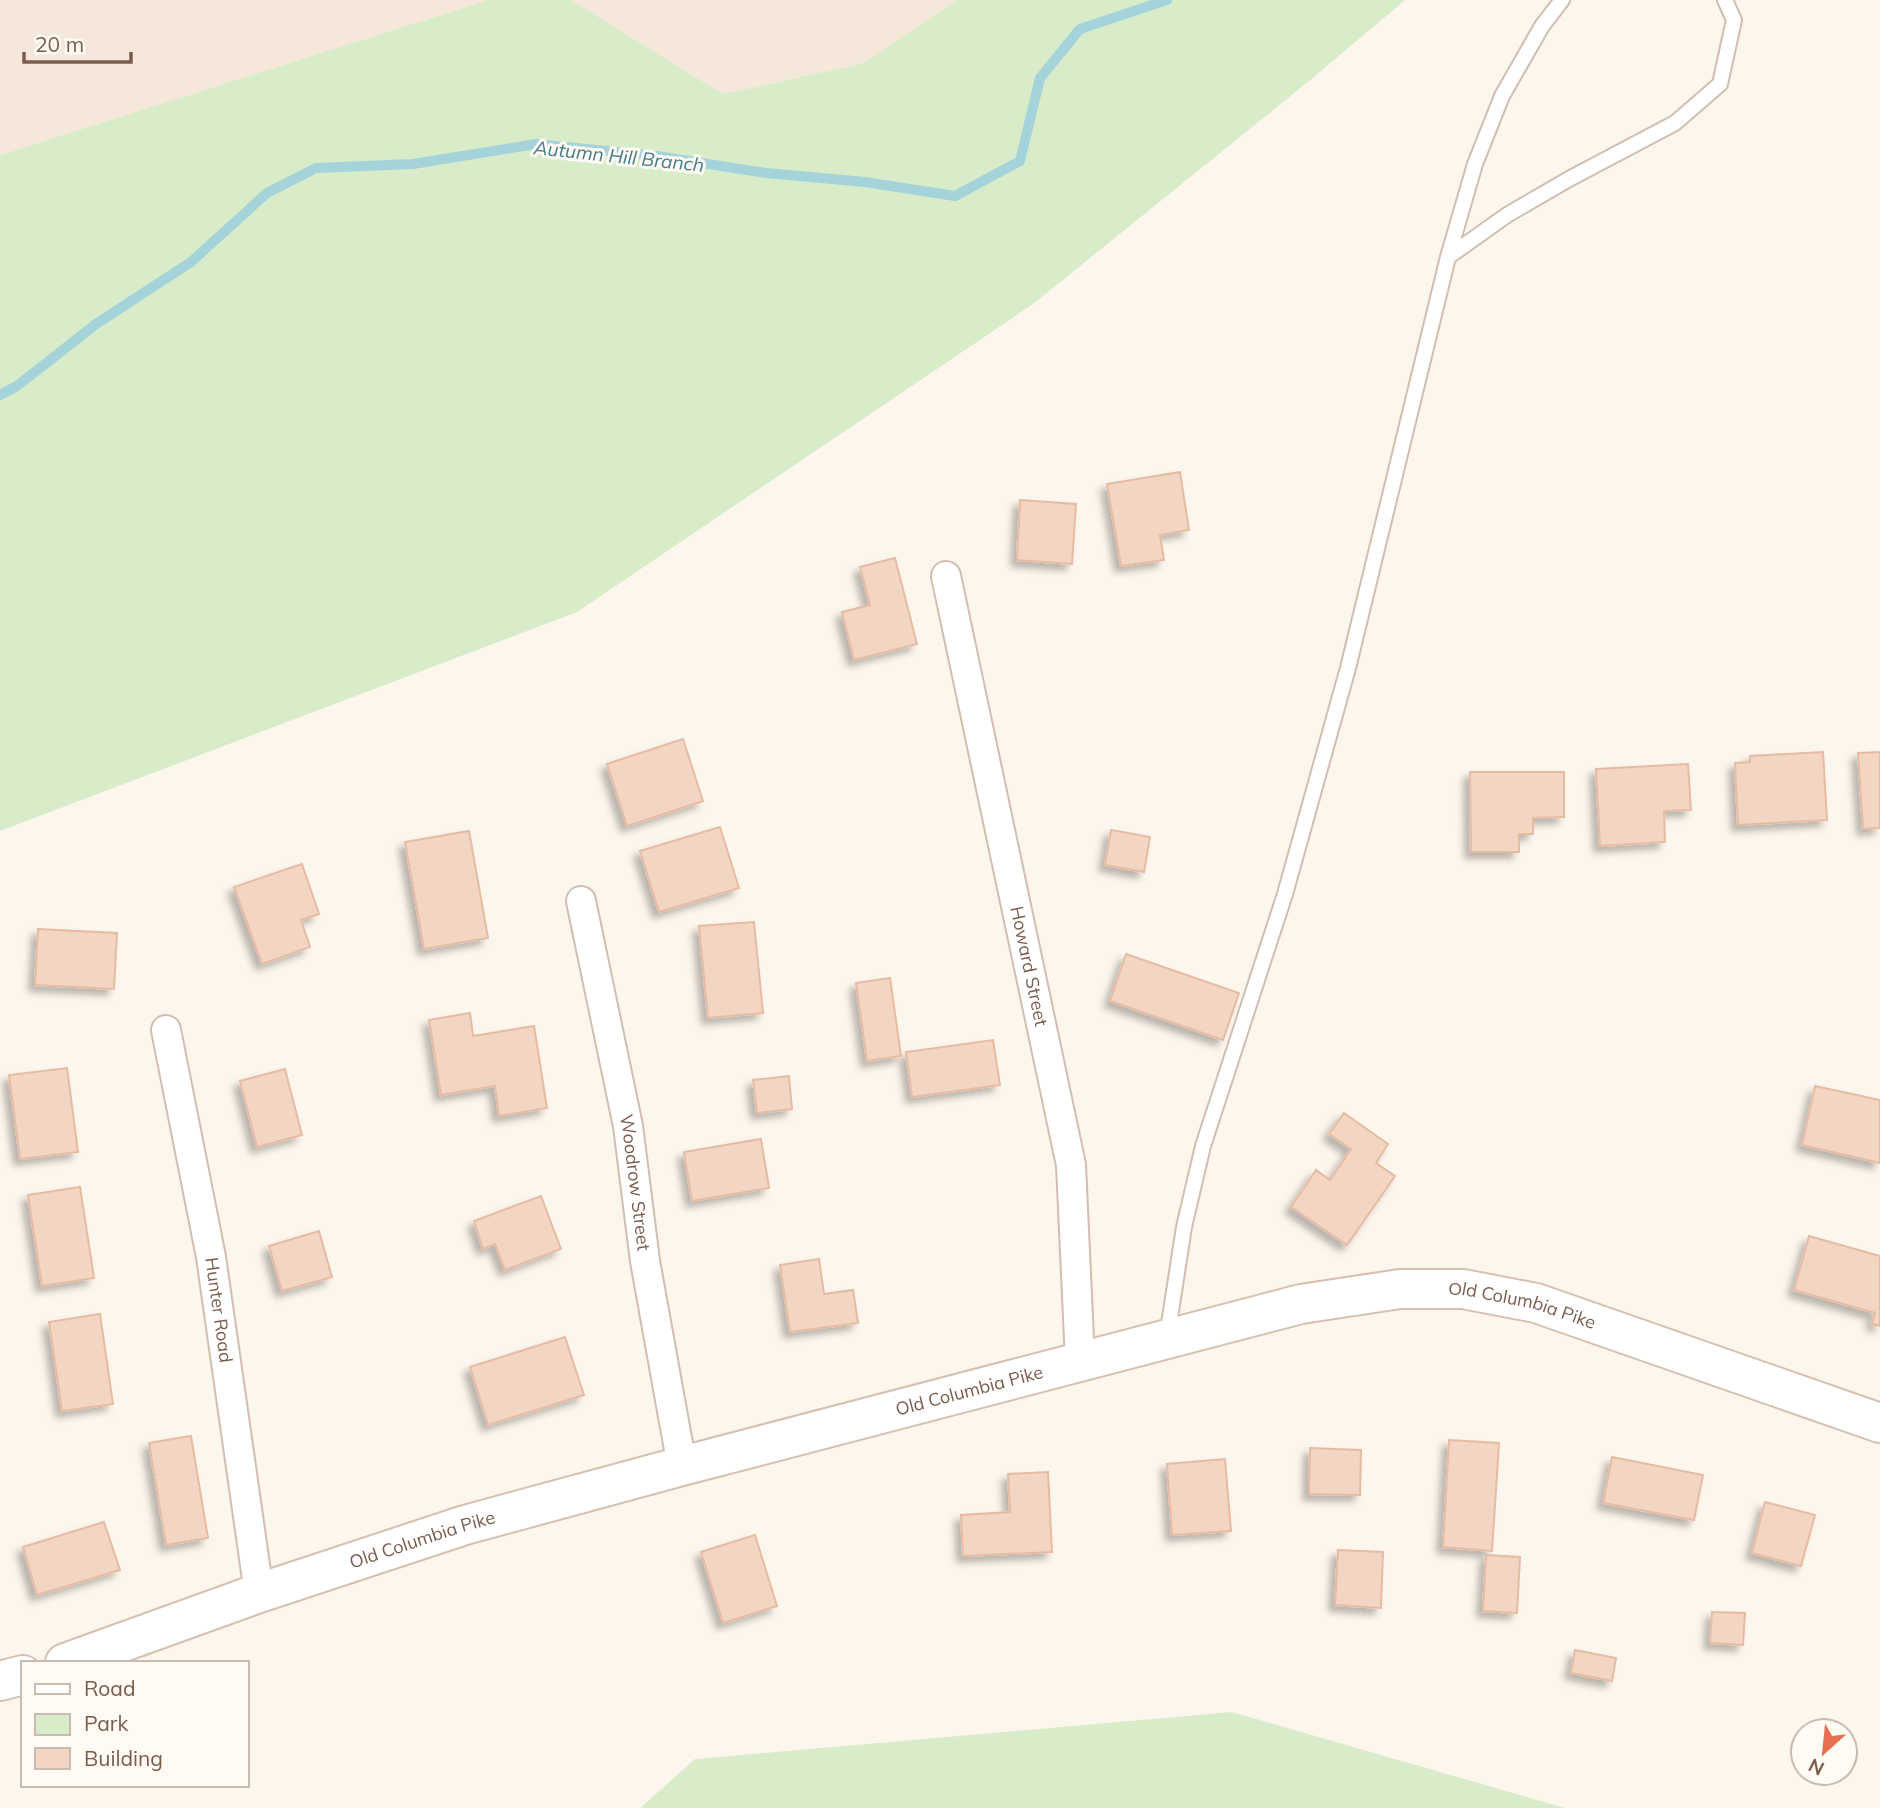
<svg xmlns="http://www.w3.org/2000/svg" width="1880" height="1808" font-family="Mulish,sans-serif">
<defs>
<filter id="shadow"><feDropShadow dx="-6" dy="6" stdDeviation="3.5" flood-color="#0004"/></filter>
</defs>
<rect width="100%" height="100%" fill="#fdf6ec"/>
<!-- residential -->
<path fill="#f5e8da" d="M0,0H488L0,155Z
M571,0H957L864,63L723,94Z"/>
<!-- green -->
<path fill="#d8ecc9" d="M488,0H571L723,94L864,63L957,0H1405L1314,77L1033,304L577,612L0,831V155Z
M1232,1712L1565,1808H640L695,1759Z"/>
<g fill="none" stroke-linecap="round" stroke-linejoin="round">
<!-- stream -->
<path stroke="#a5d3da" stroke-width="10" d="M0,395L17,386L96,324L191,262L267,193L316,168L413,164L536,144L657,156L766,173L865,182L955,196L1020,161L1040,78L1080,29L1167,0"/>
</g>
<!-- building -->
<path fill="#f3d5c3" stroke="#e6bba3" stroke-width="2" filter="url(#shadow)" d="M1180,472L1189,530L1160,535L1164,560L1121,566L1107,484Z
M1020,500L1076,504L1072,564L1017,560Z
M895,558L917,644L854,660L842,612L870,605L860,567Z
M683,739L703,801L627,826L607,764Z
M1823,752L1827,820L1738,825L1735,763L1750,762V756Z
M1880,752V828L1863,829L1858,753Z
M1688,764L1691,810L1664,811L1665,842L1600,846L1596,769Z
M1470,772H1564V817L1533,818V834H1519V852H1471Z
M720,827L739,888L659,912L640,851Z
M1111,830L1150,837L1144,872L1105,865Z
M469,831L488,938L424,949L405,842Z
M302,864L319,914L301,920L310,947L262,964L234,887Z
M754,922L763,1013L708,1018L699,926Z
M38,929L117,933L114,989L35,985Z
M1126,954L1239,993L1223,1040L1110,1001Z
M890,978L901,1056L867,1061L856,983Z
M470,1013L473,1036L534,1026L547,1108L499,1116L495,1086L441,1095L429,1020Z
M993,1040L1000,1085L912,1097L906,1052Z
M67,1068L78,1152L20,1159L9,1075Z
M285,1069L302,1135L257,1147L240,1081Z
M789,1076L792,1109L757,1113L753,1080Z
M1815,1086L1880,1100V1163L1802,1145Z
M1344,1113L1388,1144L1376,1163L1395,1176L1347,1245L1291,1207L1316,1170L1330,1180L1351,1149L1329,1134Z
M761,1139L769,1188L692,1201L684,1152Z
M80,1187L94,1278L42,1286L28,1195Z
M541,1196L561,1249L505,1270L495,1244L483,1249L474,1221Z
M319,1231L332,1277L282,1291L269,1246Z
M1809,1236L1880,1256V1326L1872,1324L1875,1313L1794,1290Z
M819,1259L824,1294L853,1290L858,1323L790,1332L780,1265Z
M100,1314L113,1404L62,1411L49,1322Z
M565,1337L584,1395L488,1425L470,1367Z
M191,1436L208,1538L166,1545L149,1443Z
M1449,1440L1499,1443L1492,1551L1443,1547Z
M1310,1448L1361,1450L1360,1495L1309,1494Z
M1612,1457L1703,1475L1694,1520L1603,1503Z
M1225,1459L1231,1531L1172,1535L1167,1464Z
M1048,1472L1052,1552L963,1556L961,1515L1010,1512L1008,1474Z
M1765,1502L1815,1515L1801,1566L1752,1553Z
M104,1522L120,1570L37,1595L23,1547Z
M755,1535L777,1606L723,1623L701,1552Z
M1338,1550L1383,1552L1381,1608L1335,1605Z
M1486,1555L1520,1557L1517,1613L1483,1611Z
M1712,1612L1745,1613L1743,1645L1710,1643Z
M1575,1650L1616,1658L1612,1681L1571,1673Z"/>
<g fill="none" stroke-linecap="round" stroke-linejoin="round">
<!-- lane casing -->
<g stroke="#d1beb0" stroke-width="18">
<path id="lane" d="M1448,257L1507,215L1569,179L1675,123L1720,84L1734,20L1725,0
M1167,1337L1184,1227L1203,1146L1285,894L1348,668L1448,257L1475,164L1502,96L1542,26L1562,0"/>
</g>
<!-- street casing -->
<g stroke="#d1beb0" stroke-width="32">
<g id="street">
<path id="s1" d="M946,576L1071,1165L1080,1361"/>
<path id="s2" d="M581,901L628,1126L645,1261L682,1466"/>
<path id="s3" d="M166,1030L211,1257L259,1593"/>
</g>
</g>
<!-- secondary casing -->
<g stroke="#d6c0b0" stroke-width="42">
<g id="secondary">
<path id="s4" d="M65,1663L259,1593L465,1525L682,1466L1301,1304L1400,1289H1463L1536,1303L1880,1423"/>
<path d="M0,1681L23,1675"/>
</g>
</g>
<!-- lane -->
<use href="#lane" stroke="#fff" stroke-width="14"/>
<!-- street -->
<use href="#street" stroke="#fff" stroke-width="28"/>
<!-- secondary -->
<use href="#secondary" stroke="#fff" stroke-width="38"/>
</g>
<g text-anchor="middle" stroke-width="6" stroke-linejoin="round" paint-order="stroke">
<!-- street labels -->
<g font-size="18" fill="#7a5c4d" stroke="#fffaf3">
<text dy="6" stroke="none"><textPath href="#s1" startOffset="399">Howard Street</textPath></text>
<text dy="6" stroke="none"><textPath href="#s2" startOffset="287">Woodrow Street</textPath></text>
<text dy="6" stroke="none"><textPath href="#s4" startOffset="1512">Old Columbia Pike</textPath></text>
<text dy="6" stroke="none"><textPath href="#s3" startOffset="285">Hunter Road</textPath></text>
<text dy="6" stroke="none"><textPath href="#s4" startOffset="945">Old Columbia Pike</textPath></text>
<text dy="6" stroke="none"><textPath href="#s4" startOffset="378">Old Columbia Pike</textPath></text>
</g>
<!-- water labels -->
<g font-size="19" font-style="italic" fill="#437c86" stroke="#fffaf3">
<text transform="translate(619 156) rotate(6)" y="7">Autumn Hill Branch</text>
</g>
</g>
<!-- legend -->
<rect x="21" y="1661" width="228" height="126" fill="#fffaf3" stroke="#cabbb1" stroke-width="2"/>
<rect x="35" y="1684" width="35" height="10" fill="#ffffff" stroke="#cabbb1" stroke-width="2"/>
<text x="84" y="1696" font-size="21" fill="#7a5c4d">Road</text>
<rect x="35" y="1714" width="35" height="21" fill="#d8ecc9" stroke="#cabbb1" stroke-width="2"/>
<text x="84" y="1731" font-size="21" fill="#7a5c4d">Park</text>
<rect x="35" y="1748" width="35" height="21" fill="#f3d5c3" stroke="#cabbb1" stroke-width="2"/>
<text x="84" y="1766" font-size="21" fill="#7a5c4d">Building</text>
<!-- north arrow -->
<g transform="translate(1824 1752) rotate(207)"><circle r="33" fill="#fffaf3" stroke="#cabbb1" stroke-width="2"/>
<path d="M0-5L12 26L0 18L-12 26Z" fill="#e76f51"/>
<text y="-10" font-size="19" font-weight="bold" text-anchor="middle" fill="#7a5c4d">N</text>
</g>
<!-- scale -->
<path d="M24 52v10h107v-10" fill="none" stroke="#7a5c4d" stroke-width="3.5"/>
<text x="35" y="52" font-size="21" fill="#7a5c4d" stroke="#fffaf3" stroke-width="5" paint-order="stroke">20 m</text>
</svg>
